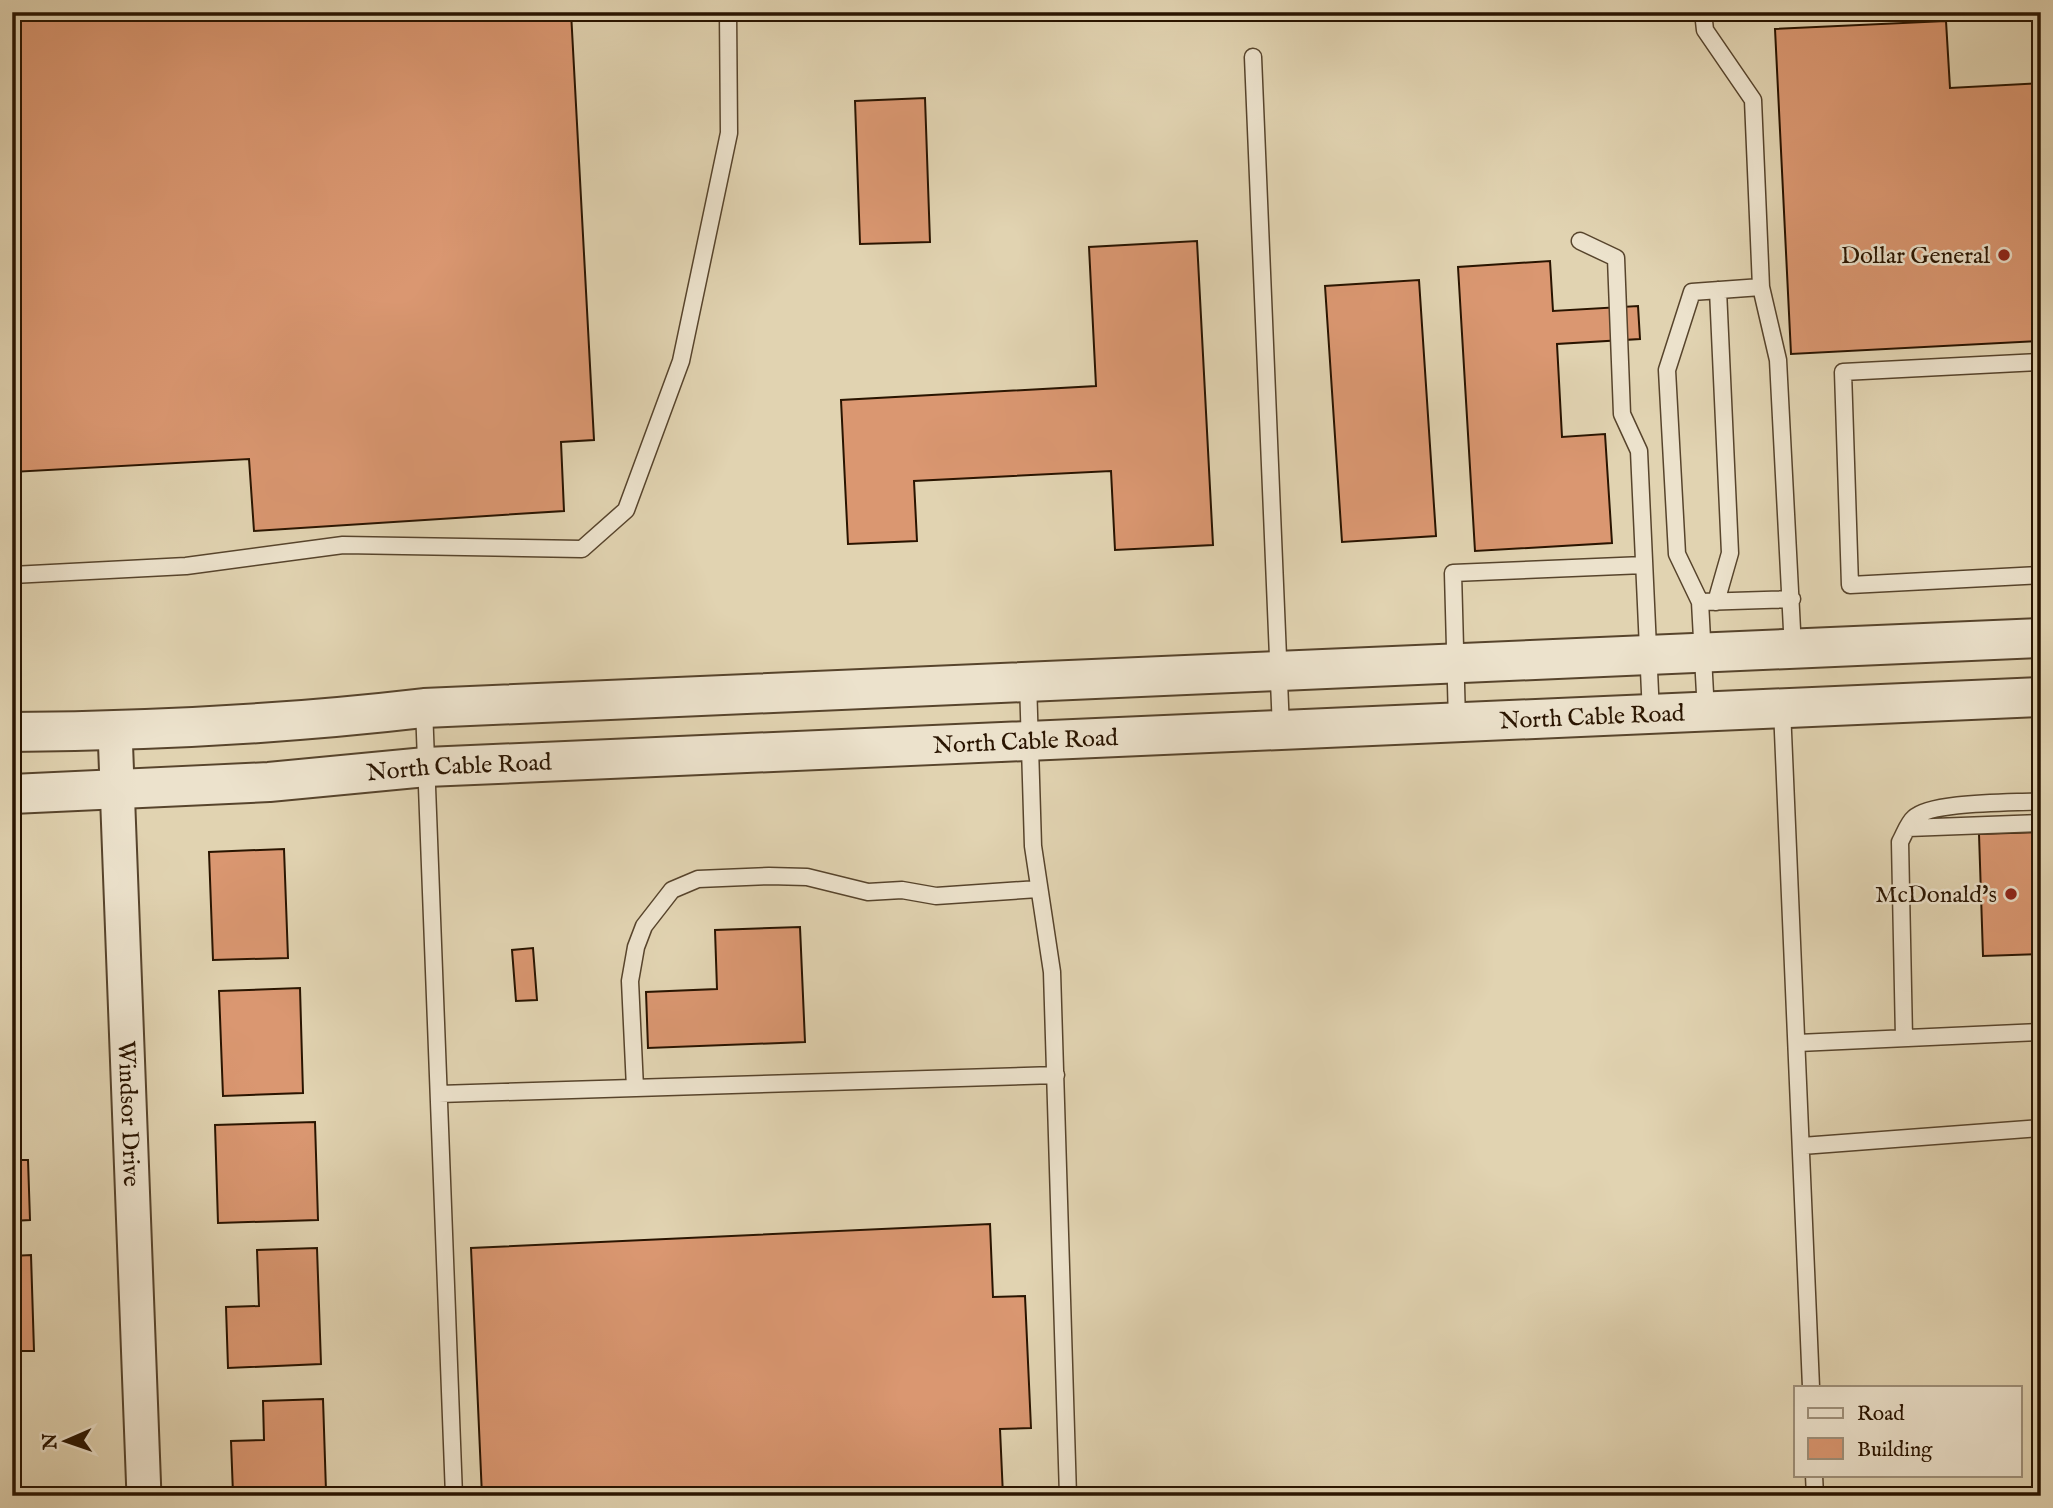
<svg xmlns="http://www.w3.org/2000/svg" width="2053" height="1508" font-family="'IM FELL English',serif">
<rect width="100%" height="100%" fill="#e1d3b1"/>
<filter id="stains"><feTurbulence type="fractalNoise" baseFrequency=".00286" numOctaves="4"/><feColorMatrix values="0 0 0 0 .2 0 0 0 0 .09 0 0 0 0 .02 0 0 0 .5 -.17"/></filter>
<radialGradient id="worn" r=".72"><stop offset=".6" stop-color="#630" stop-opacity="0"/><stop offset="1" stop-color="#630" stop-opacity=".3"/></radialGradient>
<!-- building -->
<path fill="#da9771" stroke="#291400" stroke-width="2" d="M12,12H571L594,440L561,442L564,511L254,531L249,459L12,472Z
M1946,21L1950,88L2041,83V341L1791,354L1775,29Z
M925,98L930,242L860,244L855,101Z
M1197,241L1213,545L1115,550L1111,471L914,481L917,541L848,544L841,400L1096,386L1089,247Z
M1550,261L1553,311L1638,306L1640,339L1557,344L1562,437L1605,434L1612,543L1475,551L1458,267Z
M1419,280L1436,536L1342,542L1325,286Z
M2041,832V954L1983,956L1979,834Z
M284,849L288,958L213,960L209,852Z
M12,870H17L21,967H12Z
M800,927L805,1042L648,1048L646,992L717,989L715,930Z
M533,948L537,1000L516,1001L512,950Z
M300,988L303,1093L223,1096L219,991Z
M12,990L16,1093H12Z
M315,1122L318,1220L218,1223L215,1125Z
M12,1160H28L30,1220L12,1221Z
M990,1224L993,1297L1025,1296L1031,1428L1000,1429L1003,1496H482L471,1248Z
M317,1248L321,1364L228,1368L226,1307L259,1306L257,1250Z
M31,1255L34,1351H12V1256Z
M323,1399L326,1491L233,1494L231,1441L264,1440L263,1401Z"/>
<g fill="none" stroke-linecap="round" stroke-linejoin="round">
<!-- service casing -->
<g stroke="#57442c" stroke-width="19">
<path id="service" d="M1703,12L1705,30L1753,100L1761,287L1778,360L1793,649
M1253,57L1281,729
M1580,241L1616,258L1622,414L1639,451L1651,714
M2041,362L1843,372L1850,585L2041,575
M12,575L186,566L343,545L582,549L626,510L681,361L729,133L728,12
M1700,602L1677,554L1667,370L1692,292L1761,287
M1716,602L1730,553L1718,290
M1028,681L1033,846L1052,972L1068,1496
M424,708L454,1496
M1782,709L1811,1387
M1706,712L1700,602L1792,599
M1457,722L1453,573L1644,565
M1908,828L2041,823
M1904,1038L1900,842C1904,835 1908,823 1914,818C1931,801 2015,803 2041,801
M1798,1043L2041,1032
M635,1088L630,981L636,947L644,926L672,890L698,879L769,876L807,877L868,892L902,890L936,896L1038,889
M439,1094L1056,1075
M1802,1146L2041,1128
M1814,1475L1815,1496"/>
</g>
<!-- minor casing -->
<g stroke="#57442c" stroke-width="37">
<g id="minor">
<path id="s1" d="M115,731L144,1496"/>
</g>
</g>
<!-- tertiary casing -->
<g stroke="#57442c" stroke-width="42">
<g id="tertiary">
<path d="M12,732C149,731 287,724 424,708L2041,638"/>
<path id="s2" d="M12,794L269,782L426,767L2041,697"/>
</g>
</g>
<!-- service -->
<use href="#service" stroke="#ece2cc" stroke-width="16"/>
<!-- minor -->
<use href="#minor" stroke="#ece2cc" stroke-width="33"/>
<!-- tertiary -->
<use href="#tertiary" stroke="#ece2cc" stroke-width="38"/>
</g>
<!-- markers -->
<g fill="#8f2418" stroke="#ece2cc" stroke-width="2.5">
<circle cx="2004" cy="255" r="7"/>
<circle cx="2011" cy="894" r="7"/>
</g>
<g text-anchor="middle" stroke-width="5" stroke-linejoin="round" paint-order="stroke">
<!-- poi labels -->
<g font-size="24" fill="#291400" stroke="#ece2cc" text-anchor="end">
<text x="1990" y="263">Dollar General</text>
<text x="1997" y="902">McDonald's</text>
</g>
<!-- street labels -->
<g font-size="24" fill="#291400" stroke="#ece2cc">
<text dy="8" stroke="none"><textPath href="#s2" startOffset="1582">North Cable Road</textPath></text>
<text dy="8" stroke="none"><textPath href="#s2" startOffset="1015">North Cable Road</textPath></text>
<text dy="8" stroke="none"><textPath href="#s2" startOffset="448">North Cable Road</textPath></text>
<text dy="8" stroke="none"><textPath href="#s1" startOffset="383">Windsor Drive</textPath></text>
</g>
</g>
<!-- margin -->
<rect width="2053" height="1508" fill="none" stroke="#e1d3b1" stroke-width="42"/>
<rect x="14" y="14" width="2025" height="1480" fill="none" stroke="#291400" stroke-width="3.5"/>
<rect x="21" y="21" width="2011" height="1466" fill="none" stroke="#291400" stroke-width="2"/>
<!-- legend -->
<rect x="1794" y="1386" width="228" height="91" fill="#ece2cc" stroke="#9e907a" stroke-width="2"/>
<rect x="1808" y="1408" width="35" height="10" fill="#ece2cc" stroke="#9e907a" stroke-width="2"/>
<text x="1857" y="1420" font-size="21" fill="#291400">Road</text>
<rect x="1808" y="1438" width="35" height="21" fill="#da9771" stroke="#9e907a" stroke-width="2"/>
<text x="1857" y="1456" font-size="21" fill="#291400">Building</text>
<!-- north arrow -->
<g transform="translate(66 1441) rotate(268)" stroke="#ece2cc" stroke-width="5" paint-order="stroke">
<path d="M0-5L12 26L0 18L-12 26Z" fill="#291400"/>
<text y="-10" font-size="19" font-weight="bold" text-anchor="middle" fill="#291400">N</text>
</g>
<rect width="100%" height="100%" filter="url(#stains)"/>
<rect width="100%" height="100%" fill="url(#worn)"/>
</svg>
